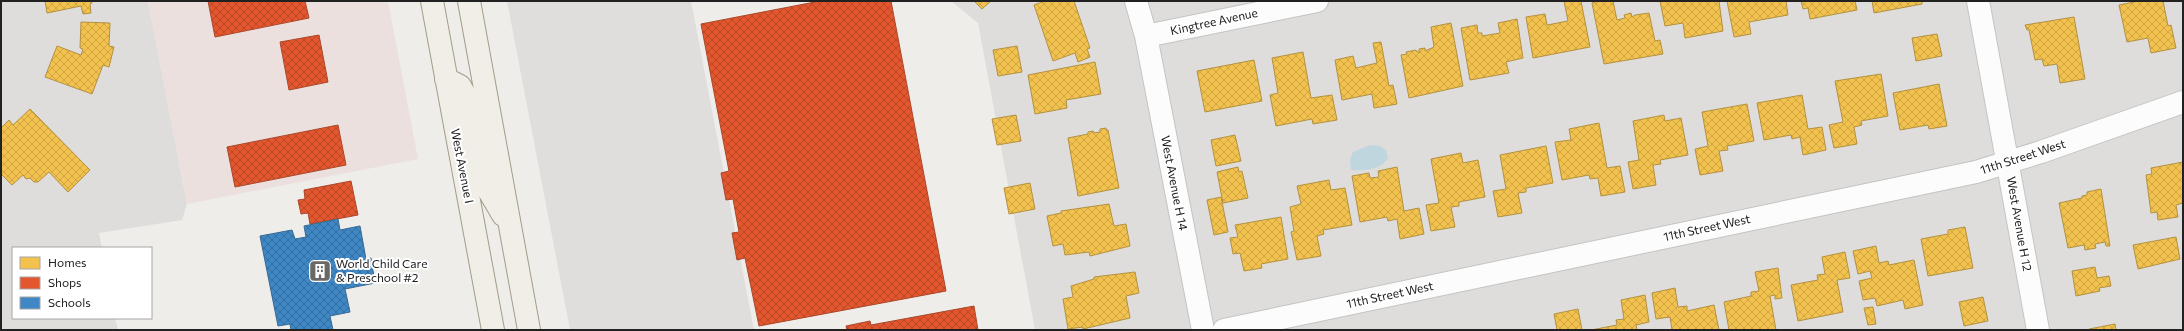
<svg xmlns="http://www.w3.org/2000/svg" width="2184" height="331" font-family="Commissioner,sans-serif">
<defs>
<pattern id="homes-cross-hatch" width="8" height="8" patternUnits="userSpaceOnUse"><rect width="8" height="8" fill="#f2c14e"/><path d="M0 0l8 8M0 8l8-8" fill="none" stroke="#cfa644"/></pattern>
<pattern id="shops-cross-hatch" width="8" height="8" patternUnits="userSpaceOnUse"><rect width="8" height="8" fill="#e4572e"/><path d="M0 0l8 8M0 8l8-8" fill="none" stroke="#b84827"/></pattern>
<pattern id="schools-cross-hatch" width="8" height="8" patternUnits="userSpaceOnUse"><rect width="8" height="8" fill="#3f88c5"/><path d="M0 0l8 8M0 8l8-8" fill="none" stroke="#346fa0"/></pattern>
</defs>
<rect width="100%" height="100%" fill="#eeedea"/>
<!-- residential -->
<path fill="#dedddb" d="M1,1H148L187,204L182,220L99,233L102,248H13V318H115L118,330H1Z
M951,1H2183V330H1035L978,23Z"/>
<!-- commercial -->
<path fill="#ebe0dd" d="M148,1H388L418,159L187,204Z"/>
<!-- parking -->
<path fill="#dfdedd" d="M507,1H691L754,330H570Z"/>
<!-- water -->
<path fill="#c0d6df" d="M1370,145L1380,146L1386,150L1388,158C1381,170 1364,171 1351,170L1350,159L1353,152Z"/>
<!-- homes -->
<path fill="url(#homes-cross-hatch)" stroke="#b39140" d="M45,1H92V3L90,4L91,13L83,14L81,6L47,13Z
M974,1H991L982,9Z
M1045,1H1074L1090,48L1087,49L1090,57L1078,62L1075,53L1053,61L1034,5Z
M1564,1H1581L1590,47L1533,58L1526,17L1545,14L1547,25L1568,21Z
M1598,1H1613L1617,20L1625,18L1624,15L1631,13L1632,17L1635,15L1649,13L1655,41L1660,40L1663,54L1604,64L1592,3Z
M1660,1H1719L1723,31L1685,38L1683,23L1665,26Z
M1727,1H1786L1788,15L1749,22L1751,34L1734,37Z
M1801,1H1855L1857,10L1810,19L1808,8L1803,9Z
M1872,1H1922V4L1874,13Z
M2139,1H2163L2168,26L2171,25L2176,48L2151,53L2148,38L2127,42L2119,5Z
M2074,17L2085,79L2060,83L2057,64L2044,66L2042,59L2035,60L2029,30H2027L2025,25Z
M1517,19L1523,58L1506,62L1509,73L1470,80L1461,28L1477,25L1478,33H1482V36L1500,33L1498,23Z
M81,22L110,23L109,46L114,47L109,67L103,65L92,94L45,77L57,46L81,55L83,49L80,48Z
M1451,23L1463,86L1409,98L1401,55L1407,54L1406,52L1416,50L1417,52H1419V49L1425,48V51L1434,47L1431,27Z
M1937,34L1942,56L1916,61L1912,38Z
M1381,42L1389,86L1393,85L1397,104L1374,108L1372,94L1342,100L1335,60L1353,56L1356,68L1377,63L1373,43Z
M1017,46L1022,72L998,76L993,50Z
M1303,52L1311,98L1332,95L1337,120L1313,124L1312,119L1276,126L1270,95L1278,93L1272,58Z
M1254,60L1262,101L1205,112L1197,71Z
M1095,62L1101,94L1066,100L1067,108L1035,114L1028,75Z
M1881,74L1888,116L1861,121L1862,125L1854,127L1857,144L1834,148L1829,125L1843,122L1835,81Z
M1939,84L1947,126L1929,129L1928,125L1900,130L1893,93Z
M1802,95L1808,129L1822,127L1826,150L1803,155L1800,137L1792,139L1791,135L1764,140L1757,103Z
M1747,104L1754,141L1727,146L1728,150L1719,151L1723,171L1700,175L1695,149L1708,146L1702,112Z
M30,109L90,170L68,192L49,172L38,182H34L30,178L26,179L23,175L12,185L1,174V128L9,120L13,125Z
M1016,115L1021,141L997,145L992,119Z
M1664,115L1665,121L1681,118L1688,155L1660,160L1661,164L1653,165L1656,185L1633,189L1628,162L1639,160L1633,121Z
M1599,123L1607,168L1620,166L1625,192L1601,196L1598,178L1590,179L1589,175L1562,180L1555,142L1571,140L1569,129Z
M1106,128V130H1108L1119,188L1078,196L1068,138L1088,134V132L1093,131L1094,133L1100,132V129Z
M1235,135L1241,161L1216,166L1211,140Z
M1546,146L1553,183L1526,188V192L1518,193L1522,213L1498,217L1493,191L1506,189L1500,155Z
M1461,153L1463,163L1478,160L1485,197L1459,202V206L1451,207L1455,227L1431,231L1426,205L1439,203L1431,159Z
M2183,162V203L2176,205L2178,217L2158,220L2157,212L2151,213L2146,175L2152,174L2151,168Z
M1238,167L1239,172L1242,171L1248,198L1223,203L1217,172Z
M1397,167L1404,211L1419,208L1424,234L1400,239L1397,219L1388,221L1387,217L1360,222L1352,176L1369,173L1370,178L1379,177L1378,171Z
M1329,180L1331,190L1345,188L1352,225L1323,230L1324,234L1317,236L1321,256L1297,260L1291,232L1294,231L1290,207L1301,204L1297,186Z
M1030,183L1035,209L1009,214L1004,188Z
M2101,189L2110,246H2106L2105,242L2095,244L2096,248L2085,250L2084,245L2068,248L2059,203L2082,198V196L2087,195V192Z
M1221,197L1228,232L1214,235L1207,200Z
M1109,204L1114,226L1126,224L1130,246L1090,256L1089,252L1065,255L1063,244L1053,246L1047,216L1061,213V211Z
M1281,217L1288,259L1261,264L1262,268L1244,271L1240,253L1233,254L1230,238L1238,237L1235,225Z
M1965,227L1973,268L1928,276L1921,239L1948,234V230Z
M2176,237L2180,259L2138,269L2133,245Z
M1876,246L1879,263L1888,261L1889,265L1914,260L1923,305L1905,309L1903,300L1877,306L1875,298L1863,300L1859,281L1872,278L1870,271L1858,274L1853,251Z
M1845,252L1850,278L1837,280L1843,312L1798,321L1791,285L1818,280L1817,275L1825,274L1822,257Z
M2095,267L2097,278L2109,276L2111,286L2099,288L2100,291L2076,296L2072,271Z
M1778,268L1782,298L1775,299V295L1770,296L1776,330H1729L1724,302L1751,296V292L1759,291L1755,272Z
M1135,272L1139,293L1126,296L1130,318L1083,329V327L1068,329L1063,299L1073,297L1071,286L1094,279V277Z
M1675,288L1678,307L1687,306V311L1714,305L1719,330H1672L1670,317L1656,319L1652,293Z
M1645,295L1649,322L1636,325L1637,330H1591L1617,325L1616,320L1624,319L1621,300Z
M1983,297L1988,321L1964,326L1959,302Z
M1873,307L1876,324L1868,325L1864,308Z
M1578,309L1582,330H1557L1554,314Z
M2115,324L2116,330H2089V329Z"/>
<!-- shops -->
<path fill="url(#shops-cross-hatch)" stroke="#aa472a" d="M208,1H305L309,18L215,37Z
M820,1H891L946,291L759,326L745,258L737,260L732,233L739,232L733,199L726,200L721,173L729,171L701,24Z
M319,35L328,82L289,90L280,42Z
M338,125L346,165L235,187L227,147Z
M351,181L358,215L310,224L308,213L301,214L298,200L305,199L304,190Z
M974,306L978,330H847L846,326L870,321L871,325Z"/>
<!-- schools -->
<path fill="url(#schools-cross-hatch)" stroke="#366994" d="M338,219L340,230L360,226L366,259L371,258L375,283L345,289L350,312L330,316L333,330H291L290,324L278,326L260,236L292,230L295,239L306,237L304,226Z"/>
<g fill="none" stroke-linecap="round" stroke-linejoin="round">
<!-- minor casing -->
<g stroke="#c4c4c2" stroke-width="24">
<path id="minor" d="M1136,1L1146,36L1203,330
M1978,1L2038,330
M1146,36L1317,1
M1224,330L1976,172L2041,152L2183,102"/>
</g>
<!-- primary casing -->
<g stroke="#a39c88" stroke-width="24">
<path id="primary" d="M432,1L493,330
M469,1L529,330
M446,79L460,86L465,95L483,181L503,215"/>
</g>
<!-- minor -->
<use href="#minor" stroke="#fcfcfc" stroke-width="22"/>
<!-- primary -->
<use href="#primary" stroke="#f1ede7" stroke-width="22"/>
</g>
<!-- icons -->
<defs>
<g id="building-square" transform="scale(1.15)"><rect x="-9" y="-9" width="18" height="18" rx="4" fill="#696867" stroke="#fff"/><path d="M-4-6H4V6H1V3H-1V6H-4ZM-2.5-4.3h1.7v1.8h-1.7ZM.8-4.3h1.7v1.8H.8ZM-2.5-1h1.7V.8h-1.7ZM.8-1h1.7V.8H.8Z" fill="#fff"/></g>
</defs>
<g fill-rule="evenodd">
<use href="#building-square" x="320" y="271"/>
</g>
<g text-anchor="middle" stroke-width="4" stroke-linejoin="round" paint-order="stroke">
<!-- street labels -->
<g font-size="12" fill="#212121" stroke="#fff">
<text transform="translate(1214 22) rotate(-12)" y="4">Kingtree Avenue</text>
<text transform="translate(2023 157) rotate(-18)" y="4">11th Street West</text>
<text transform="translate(462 166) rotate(79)" y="4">West Avenue I</text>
<text transform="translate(1174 183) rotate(79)" y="4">West Avenue H 14</text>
<text transform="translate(2019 224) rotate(80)" y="4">West Avenue H 12</text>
<text transform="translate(1707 228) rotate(-12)" y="4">11th Street West</text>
<text transform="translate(1390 295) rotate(-12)" y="4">11th Street West</text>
</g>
<!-- poi labels -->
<g font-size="12" fill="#212121" stroke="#fff" text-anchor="start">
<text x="336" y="268">World Child Care<tspan x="336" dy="14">&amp; Preschool #2</tspan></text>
</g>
</g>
<!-- border -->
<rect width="2184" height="331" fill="none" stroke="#212121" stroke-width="4"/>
<!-- legend -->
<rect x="12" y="247" width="140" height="72" fill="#ffffff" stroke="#a6a6a6"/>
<rect x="20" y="257" width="20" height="12" fill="#f2c14e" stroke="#a6a6a6"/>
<text x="48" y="267" font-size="12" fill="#212121">Homes</text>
<rect x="20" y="277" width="20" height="12" fill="#e4572e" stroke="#a6a6a6"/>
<text x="48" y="287" font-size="12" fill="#212121">Shops</text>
<rect x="20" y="297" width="20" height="12" fill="#3f88c5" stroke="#a6a6a6"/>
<text x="48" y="307" font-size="12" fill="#212121">Schools</text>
</svg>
